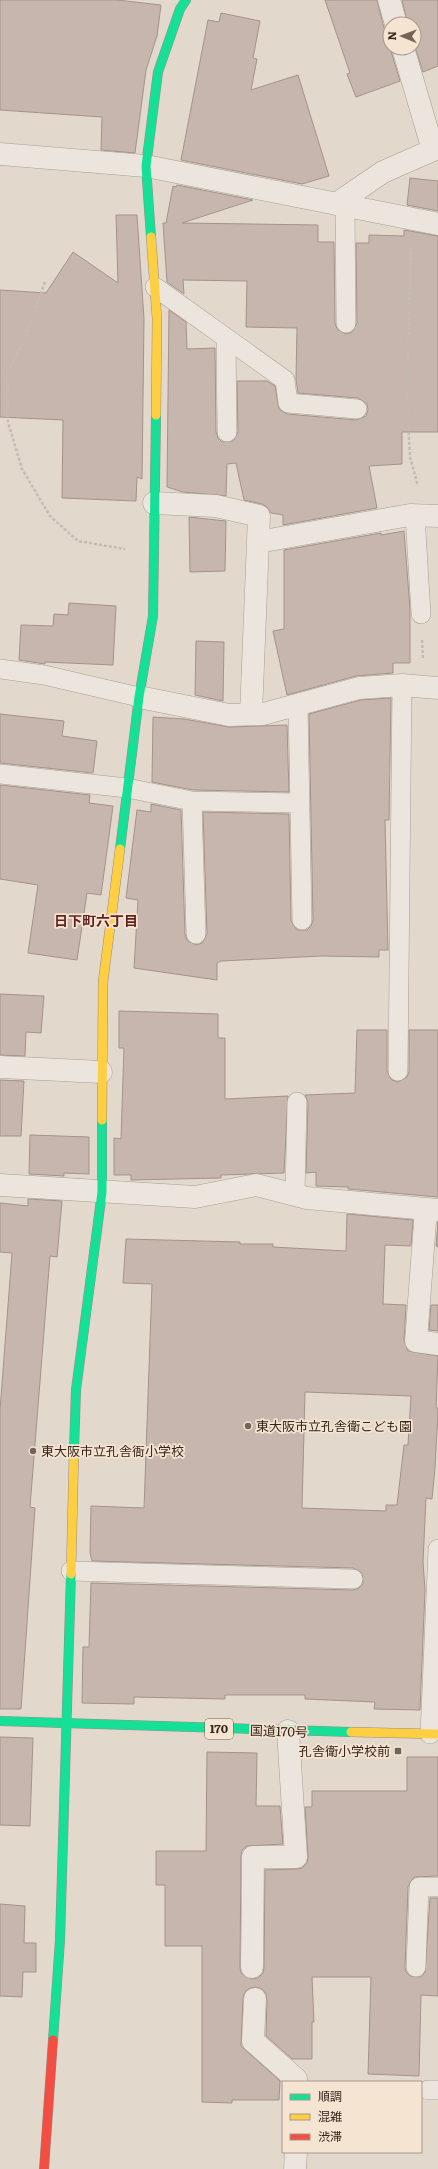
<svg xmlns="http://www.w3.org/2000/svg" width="438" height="2169" font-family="Literata,'Noto Sans JP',serif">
<rect width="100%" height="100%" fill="#e3d8cc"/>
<!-- building -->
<path fill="#c7b6ad" stroke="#a3938b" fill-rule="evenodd" d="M0,0H117L161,5L157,36L146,70L135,153L101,150L102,117L0,110Z
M325,0H377L384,28L390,35V48L400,81L356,97L347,74L350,73Z
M402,0H438V66L423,72L414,43V24H408Z
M221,13L260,21L253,58L257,59L251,90L298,75L329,176L302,184L181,160L208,20L219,22Z
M410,178L438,181V211L407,205Z
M177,185L253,200L182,223L318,225V242H334L335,323L337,329L346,334L352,332L357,323L356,243H369V235L404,236V230L438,236V432H402V464L369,466L377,508L283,525V515L271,513L267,507L262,504L244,500L236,463L227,464L226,496L183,492L167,487L169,310L186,322L187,349L215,348L216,432L218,438L222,442L233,441L238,432L237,381H267L275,386L279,409L287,414L356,420L366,416L368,410L367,404L358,398L298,393L296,379L297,328L246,327L247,281L183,280L184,294L167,282L163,223H166L173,186L176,187Z
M116,215H137L144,319L142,479L137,477L136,501L62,498L63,420L0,417V290L46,293L73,252L118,283Z
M189,517L226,521L225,571L190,572Z
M404,531L410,609V663H393V673L356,676L287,695L273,631L284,629V550L381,533V535Z
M69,603L116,606L113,665L45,662V664L19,660L21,625L53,626L54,614L68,615Z
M196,641L224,642L223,701L195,695Z
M391,698L389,820H385L388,950H379V957L322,956L221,961L217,963V980L134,968L138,900L126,898L137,810L151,812V804L181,810L185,934L187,940L196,945L202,943L207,934L203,812L289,814L291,921L297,930H307L311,926L313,920L309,714L361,700Z
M0,714L64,721L62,736L97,741L93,773L0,763Z
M153,717L184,719L229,727L287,725L289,792L193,790L152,782Z
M0,785L90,795L89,803L113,806L101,895L87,893L77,960L28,953L38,885L0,879Z
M0,994L44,996L41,1033L26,1032L25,1056L0,1055Z
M119,1011L218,1014V1038H225V1099L288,1096L284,1173L221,1175V1178L131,1180V1175H114V1138L121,1139L124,1048H119Z
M357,1030H387V1071L392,1080L398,1082L407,1077L409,1072V1030H438V1197L348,1189V1187L316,1186V1172L306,1173L308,1102L305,1095L355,1093Z
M0,1080L24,1081L21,1136H0Z
M30,1135L89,1137V1174L64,1173V1176L29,1174Z
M28,1199L62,1201L57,1257L50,1256L30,1507L35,1508L21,1709H0V1410L12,1253L0,1252V1203L28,1206Z
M347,1214L413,1220L411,1246L385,1245L383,1304L406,1305L404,1340L408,1351L438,1356L436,1408H438V1412L435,1468L432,1499L426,1498L423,1562L425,1590L420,1710L374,1709L375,1702L305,1699V1695H225V1699L134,1697V1704L82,1703L83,1647H89L91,1583L353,1590L359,1588L363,1584L362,1573L353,1568L92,1561L90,1553L91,1506L144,1508L152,1284L123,1283L126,1239L240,1242V1244H273V1247L346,1251ZM305,1392L411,1396L408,1445H404L397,1505H386V1511L302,1508Z
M438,1222V1247L436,1246Z
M431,1305H438V1331L429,1330Z
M0,1737L33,1738L30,1826L0,1825Z
M207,1752L257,1753L256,1806H280L283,1844L247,1846L242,1850L241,1856L240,1967L241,1973L252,1979L258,1978L263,1973L264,1967L265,1870L296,1869L302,1868L307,1863L308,1856L305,1807H312V1791H407V1757H438V1876L414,1877L408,1887L405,1967L406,1972L410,1976L421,1977L425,1972L430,1898H438V1996L421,1995L419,2076L368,2074L371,1977H312L314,2022H312V2059H292L266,2036L267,2000L266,1994L262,1989L256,1987L250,1988L245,1992L243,1998L241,2046L280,2081L279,2100H232V2103L202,2102V1946H165V1885H156V1851H206Z
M0,1904L25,1906L24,1943H36V1972H23L22,1997L0,1996Z"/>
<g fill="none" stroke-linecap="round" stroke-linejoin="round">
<!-- lane casing -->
<g stroke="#a89e95" stroke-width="20">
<path id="lane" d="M345,205L346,323
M155,287L285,380L288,403L357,409
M226,338L227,432
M415,515L421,614
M0,669L44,675L139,697
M298,704L302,920
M0,774L127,788L192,801L196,934
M192,801L300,803
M398,1071L402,685
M295,1195L297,1102
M71,1571L353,1579
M430,1734L438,1549
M416,1967L419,1887H438
M428,2090H438"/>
</g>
<!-- street casing -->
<g stroke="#a89e95" stroke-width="23">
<path id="street" d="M389,0L396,24
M0,154L146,166L438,224
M336,204L383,172L433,150L403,48
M154,503L216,506L259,516L251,714
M258,542L410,515L438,516
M139,697L229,715L263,714L359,688L402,685L438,688
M0,1067L101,1072
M0,1185L195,1197L256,1185L307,1198L438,1210
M426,1209L416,1341L438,1344
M252,1967L253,1857H296L288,1731
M255,1999L253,2041L296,2079V2082
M295,2169L296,2152"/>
</g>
<!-- fast casing -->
<g stroke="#988d85" stroke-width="10">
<path id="fast" d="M151,237L146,166L158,72L180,9L186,0
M120,849L139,697L153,616L156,415
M74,1450L76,1390L102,1192V1120
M0,1721L351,1732
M53,2040L60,1940L71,1574"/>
</g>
<!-- slow casing -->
<g stroke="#988d85" stroke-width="10">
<path id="slow" d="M151,237L157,319L156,415
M102,1120L103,982L120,849
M71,1574L74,1450
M351,1732L438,1734"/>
</g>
<!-- jam casing -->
<g stroke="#988d85" stroke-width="10">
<path id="jam" d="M44,2169L53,2040"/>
</g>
<!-- path -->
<path stroke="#c4bbb4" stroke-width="2.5" stroke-dasharray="3 2" stroke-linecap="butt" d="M411,247L407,401L410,457L418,486
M45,282L24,341L8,372V422L22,469L50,516L78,541L125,549
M422,640L423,659"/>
<!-- lane -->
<use href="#lane" stroke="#ece5dd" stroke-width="19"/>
<!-- street -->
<use href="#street" stroke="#ece5dd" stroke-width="22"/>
<!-- fast -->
<use href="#fast" stroke="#16e098" stroke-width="9"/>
<!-- slow -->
<use href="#slow" stroke="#ffcf43" stroke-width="9"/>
<!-- jam -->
<use href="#jam" stroke="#f24e42" stroke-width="9"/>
</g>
<!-- markers -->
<g fill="#73645a" stroke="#f5e4d1" stroke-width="1.5">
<circle cx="248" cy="1426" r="4"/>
<circle cx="33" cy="1451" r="4"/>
<rect x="394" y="1747" width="8" height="8" rx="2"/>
</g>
<g text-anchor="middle" stroke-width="3.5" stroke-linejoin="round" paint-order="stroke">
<!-- shield labels -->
<rect fill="#f5e4d1" stroke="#705e53" stroke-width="1" x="205" y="1719" width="28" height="20" rx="3"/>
<g font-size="12" font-weight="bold" fill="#37251d">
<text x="219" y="1733">170</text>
</g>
<!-- poi labels -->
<g font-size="13" fill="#37251d" stroke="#f5e4d1" text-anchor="start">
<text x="256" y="1431">東大阪市立孔舎衛こども園</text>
<text x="41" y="1456">東大阪市立孔舎衙小学校</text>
<text x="390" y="1756" text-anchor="end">孔舎衛小学校前</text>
</g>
<!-- street labels -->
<g font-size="13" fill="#37251d" stroke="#f5e4d1">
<text transform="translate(279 1731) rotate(2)" y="5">国道170号</text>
</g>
<!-- neighbourhood labels -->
<g font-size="14" font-weight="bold" fill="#631f1d" stroke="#f5e4d1">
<text x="96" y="926">日下町六丁目</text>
</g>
</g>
<!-- legend -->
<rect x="282" y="2081" width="140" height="72" fill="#f5e4d1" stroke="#a99889"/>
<rect x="290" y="2094" width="20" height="6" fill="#16e098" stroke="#a99889"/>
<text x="318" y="2101" font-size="12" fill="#37251d">順調</text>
<rect x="290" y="2114" width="20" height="6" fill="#ffcf43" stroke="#a99889"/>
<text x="318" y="2121" font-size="12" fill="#37251d">混雑</text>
<rect x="290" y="2134" width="20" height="6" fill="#f24e42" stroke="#a99889"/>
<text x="318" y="2141" font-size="12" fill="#37251d">渋滞</text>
<!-- north arrow -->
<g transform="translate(402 36) rotate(271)"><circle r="19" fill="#f5e4d1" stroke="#a99889"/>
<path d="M0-3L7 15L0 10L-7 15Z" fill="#73645a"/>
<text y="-6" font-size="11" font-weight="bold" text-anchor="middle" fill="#37251d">N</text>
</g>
</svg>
